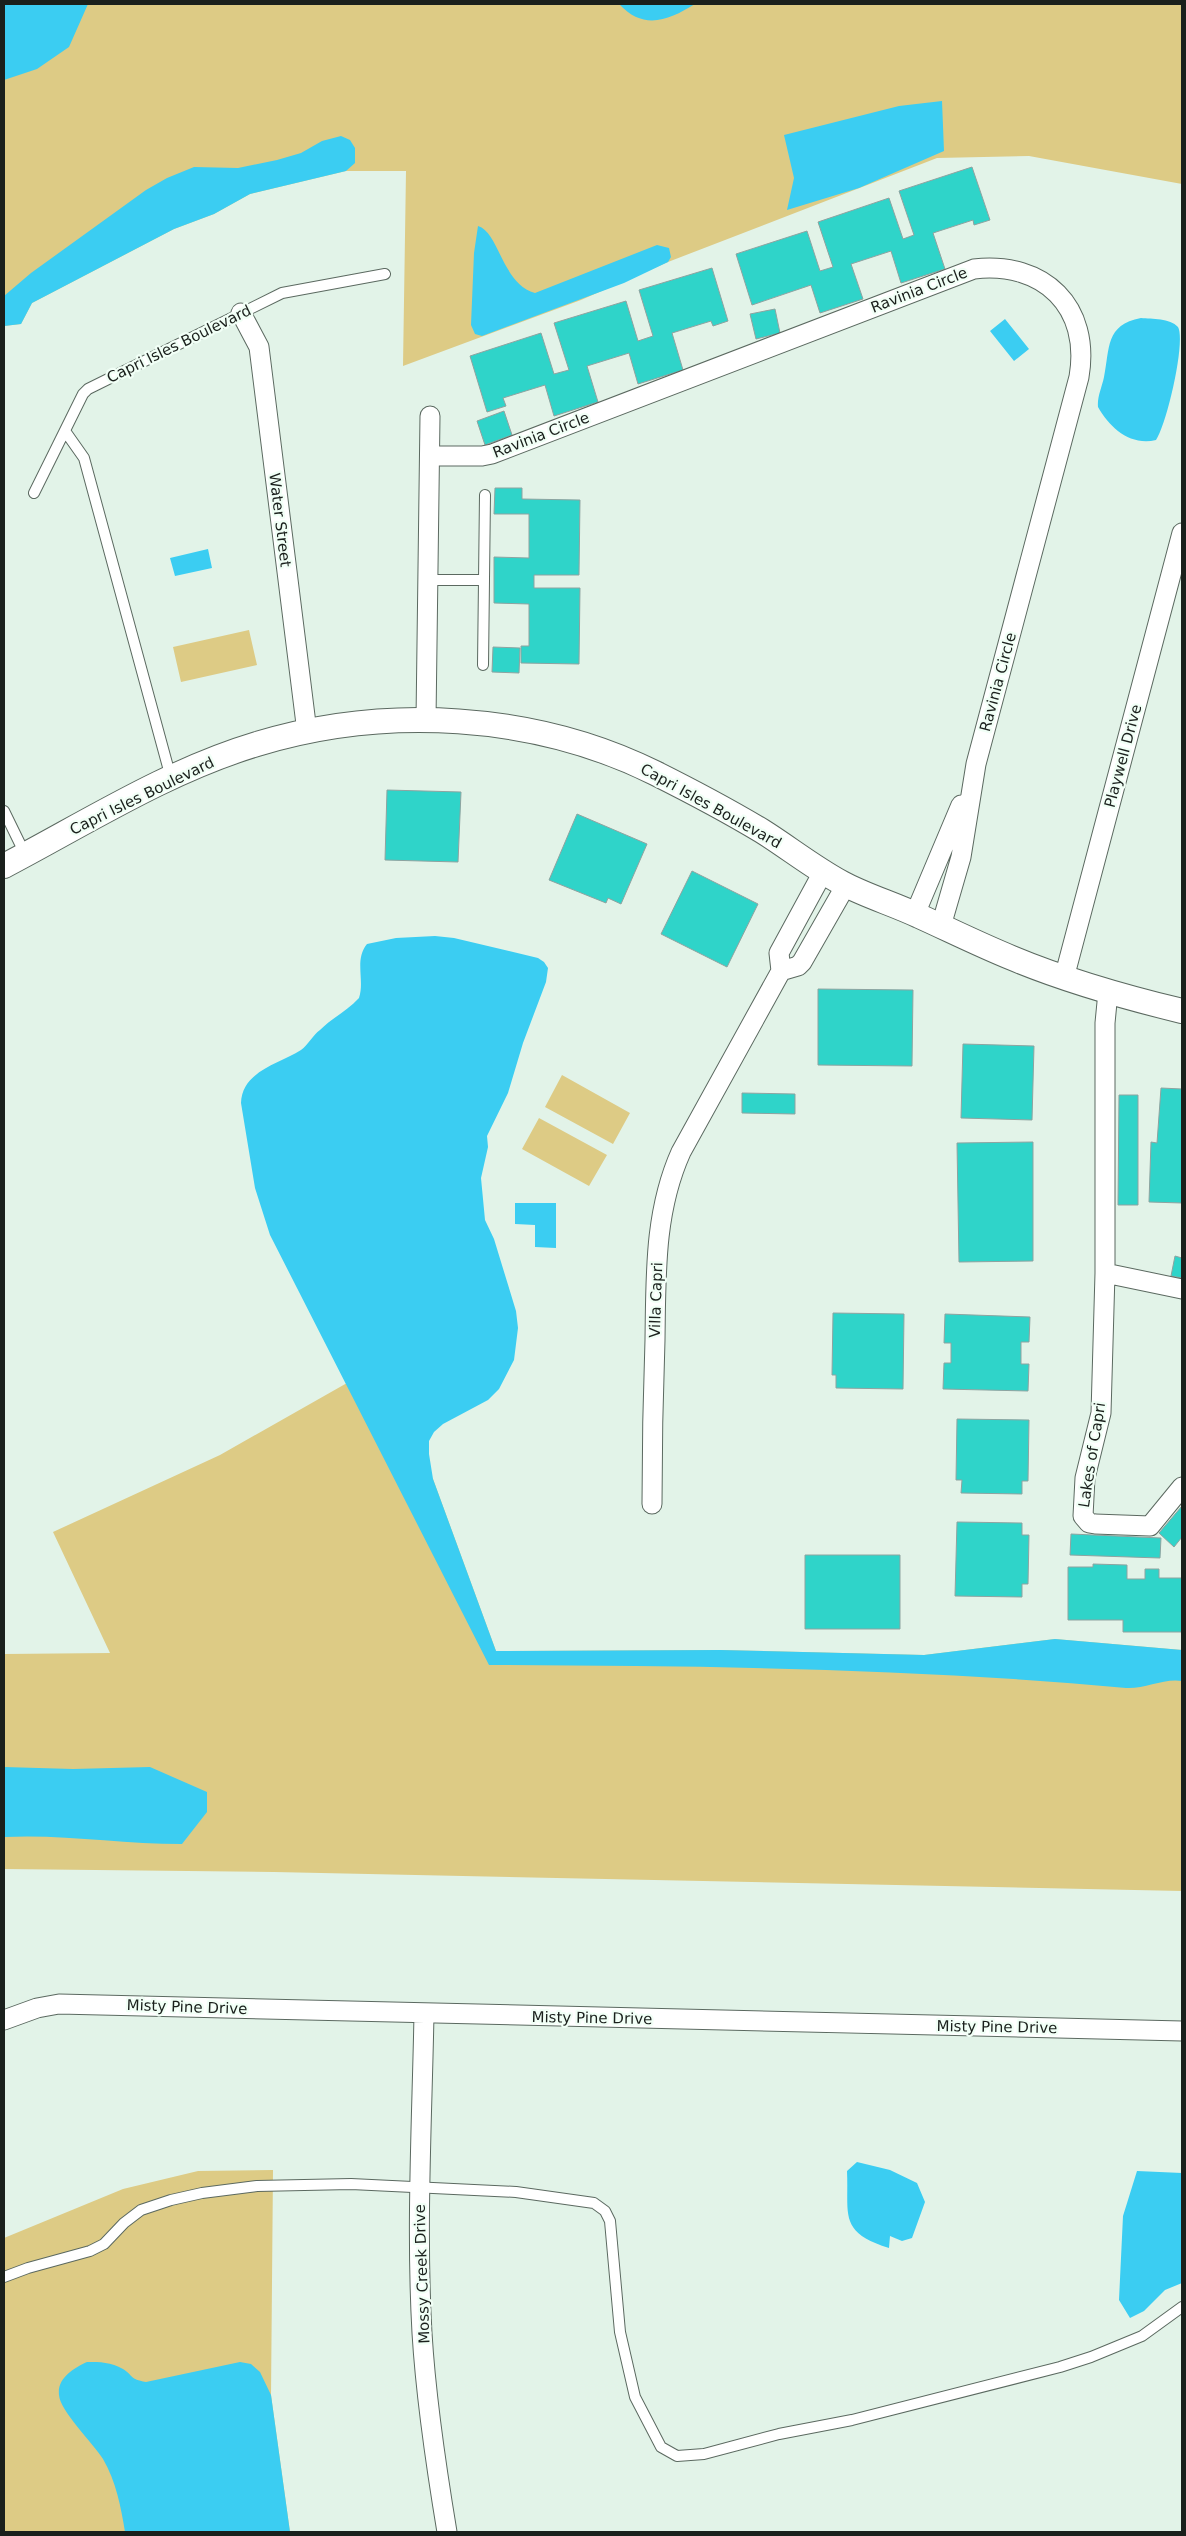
<svg xmlns="http://www.w3.org/2000/svg" width="1186" height="2536" font-family="'DejaVu Sans',sans-serif">
<rect width="100%" height="100%" fill="#e2f3e8"/>
<!-- green -->
<path fill="#ddcb85" d="M4,4H1182V184L1029,156L937,158L668,262L581,300L403,366L406,171H346L250,194L214,214L174,229L32,303L21,324L4,326Z
M249,630L257,665L181,682L173,647Z
M562,1075L630,1113L613,1144L545,1107Z
M539,1118L607,1155L589,1186L522,1149Z
M347,1383L433,1479L496,1651L720,1650L924,1655L1055,1639L1182,1650V1891L274,1872L4,1869V1654L110,1653L53,1532L220,1455Z
M273,2170L271,2395L290,2532H4V2238L123,2189L198,2171Z"/>
<!-- water -->
<path fill="#3bcdf2" d="M4,4H88L69,47L37,69L4,80Z
M619,4H695C669,20 644,31 619,4Z
M942,101L944,151L859,188L787,210L794,178L784,135L899,106Z
M341,136L350,140L355,148V163L346,171L250,194L214,214L174,229L32,303L21,324L4,326V296L31,273L146,190L167,178L194,167L238,168L277,160L301,153L322,141Z
M478,226C499,232 502,284 535,293L657,245L669,248L671,257L668,262L624,283L482,336L475,334L471,325L474,253Z
M1141,318C1152,319 1170,318 1178,327C1186,341 1167,424 1156,440C1130,446 1110,428 1098,407C1097,397 1102,387 1104,377C1110,348 1105,325 1141,318Z
M1005,319L1029,349L1014,361L990,331Z
M208,549L212,568L175,576L170,558Z
M435,936L454,938L538,958L544,962L548,968L546,982L523,1043L508,1093L487,1136L488,1147L481,1178L485,1220L494,1239L516,1311L518,1328L514,1360L499,1389L488,1400L443,1424L434,1432L429,1441V1454L433,1479L496,1651L720,1650L924,1655L1055,1639L1182,1650V1681C1164,1678 1145,1689 1126,1688C915,1668 702,1666 489,1665L270,1235L255,1188L241,1103C242,1071 279,1064 301,1050C308,1045 313,1035 320,1030C332,1018 347,1011 359,998C365,980 354,960 367,944L396,938Z
M515,1203H556V1248L535,1247V1225L515,1224Z
M4,1767L73,1769L150,1767L207,1792V1812L182,1844C122,1844 63,1834 4,1837Z
M857,2162L890,2170L917,2183L925,2202L912,2238L902,2241L890,2236L889,2248C838,2232 849,2215 847,2171Z
M1137,2171L1182,2173V2283L1165,2290L1144,2311L1130,2318L1119,2300L1123,2216Z
M87,2362C100,2362 111,2362 123,2369C134,2376 129,2379 146,2382L240,2362L251,2364L260,2372L271,2395L290,2532H125C121,2507 116,2481 103,2459C93,2443 60,2411 59,2395C57,2378 74,2368 87,2362Z"/>
<!-- building -->
<path fill="#2fd4c9" stroke="#8ea3a0" d="M972,167L990,220L974,225L973,220L933,233L945,269L901,283L891,251L851,264L863,299L820,313L811,285L752,305L736,254L807,231L820,271L833,267L818,222L889,198L903,239L914,235L899,191Z
M712,268L728,321L713,326L711,321L672,333L683,370L638,384L629,353L587,366L598,402L554,416L545,385L503,398L506,406L487,412L470,356L541,333L554,374L569,370L554,323L626,301L638,341L653,336L639,290Z
M775,309L780,333L756,339L750,314Z
M504,411L512,435L485,445L477,421Z
M495,488H522V499L580,500L579,575H534V588H580L579,664L521,663V646H529V604L494,603V557L529,558V514H494Z
M493,647L520,648L519,673L492,672Z
M387,790L461,792L458,862L385,860Z
M577,814L647,844L621,904L608,898L606,903L549,880Z
M692,871L758,904L727,967L661,934Z
M818,989L913,990L912,1066L818,1065Z
M963,1044L1034,1046L1032,1120L961,1118Z
M1161,1088L1182,1089V1203L1149,1202L1151,1142L1157,1143Z
M742,1093L795,1094V1114L742,1113Z
M1119,1095H1138V1205H1118Z
M1033,1142V1261L959,1262L957,1143Z
M1175,1256L1182,1258V1278L1171,1276Z
M833,1313L904,1314L903,1389L836,1388V1375H832Z
M945,1314L1030,1317L1029,1342H1021V1364H1029L1028,1391L943,1389L944,1363H951V1343H944Z
M957,1419L1029,1420L1028,1481H1022V1494L961,1493L962,1480H956Z
M1182,1506V1537L1174,1547L1159,1533Z
M957,1522L1022,1523V1535H1029L1028,1584H1022V1597L955,1596Z
M1071,1534L1161,1538L1160,1558L1070,1555Z
M805,1555H900V1629H805Z
M1093,1564L1127,1565V1579H1145V1569H1159V1578H1182V1632H1123V1620H1068V1567H1093Z"/>
<g fill="none" stroke-linecap="round" stroke-linejoin="round">
<!-- service casing -->
<g stroke="#5b6960" stroke-width="12">
<path id="service" d="M65,431L84,458L171,778
M34,493L83,394L88,389L282,293L385,274
M427,580H484L485,495
M483,665L484,580
M4,811L25,854
M4,2277L28,2268L90,2251L104,2244L124,2223L141,2210L171,2200L202,2193L257,2186L351,2184L516,2192L594,2203L605,2211L610,2221L620,2332L635,2397L661,2447L677,2456L704,2454L779,2434L852,2420L1060,2367L1091,2357L1142,2336L1182,2307"/>
</g>
<!-- minor casing -->
<g stroke="#5b6960" stroke-width="21">
<path id="minor" d="M241,313L259,347L307,732
M430,456H482L492,454L974,269C1044,261 1091,307 1079,377L976,764L961,857L941,926
M426,720L430,416
M915,914L961,805
M781,971L798,966L802,962L846,885
M1064,978L1182,533
M1108,992L1105,1023V1273L1101,1413L1085,1478L1083,1516L1089,1523L1095,1524L1150,1526L1182,1487
M1105,1273L1182,1289
M652,1504C652,1449 653,1395 655,1340C656,1276 654,1212 681,1152L781,971L779,953L823,872
M424,2014C422,2120 416,2227 422,2333C426,2400 436,2466 447,2532
M4,2020L37,2008L59,2004L1182,2031"/>
</g>
<!-- tertiary casing -->
<g stroke="#5b6960" stroke-width="26">
<path id="tertiary" d="M4,866C86,823 167,771 257,744C385,705 534,713 655,773C691,791 727,810 762,831C789,848 814,868 842,883C866,896 894,904 919,916C950,930 980,945 1012,958C1067,981 1124,997 1182,1011"/>
</g>
<!-- service -->
<use href="#service" stroke="#fff" stroke-width="10"/>
<!-- minor -->
<use href="#minor" stroke="#fff" stroke-width="19"/>
<!-- tertiary -->
<use href="#tertiary" stroke="#fff" stroke-width="24"/>
</g>
<g text-anchor="middle" stroke-width="4.5" stroke-linejoin="round" paint-order="stroke">
<!-- street labels -->
<g font-size="15" fill="#1a201c" stroke="#f1fff6">
<text transform="translate(919 290) rotate(-21)" y="5">Ravinia Circle</text>
<text transform="translate(179 344) rotate(-26)" y="5">Capri Isles Boulevard</text>
<text transform="translate(541 435) rotate(-21)" y="5">Ravinia Circle</text>
<text transform="translate(280 520) rotate(83)" y="5">Water Street</text>
<text transform="translate(998 682) rotate(-75)" y="5">Ravinia Circle</text>
<text transform="translate(1123 756) rotate(-75)" y="5">Playwell Drive</text>
<text transform="translate(142 796) rotate(-26)" y="5">Capri Isles Boulevard</text>
<text transform="translate(711 806) rotate(29)" y="5">Capri Isles Boulevard</text>
<text transform="translate(656 1300) rotate(-88)" y="5">Villa Capri</text>
<text transform="translate(1092 1455) rotate(-81)" y="5">Lakes of Capri</text>
<text transform="translate(187 2007) rotate(2)" y="5">Misty Pine Drive</text>
<text transform="translate(592 2018) rotate(1)" y="5">Misty Pine Drive</text>
<text transform="translate(997 2027) rotate(1)" y="5">Misty Pine Drive</text>
<text transform="translate(422 2274) rotate(-92)" y="5">Mossy Creek Drive</text>
</g>
</g>
<!-- border -->
<rect width="1186" height="2536" fill="none" stroke="#1a201c" stroke-width="10"/>
</svg>
